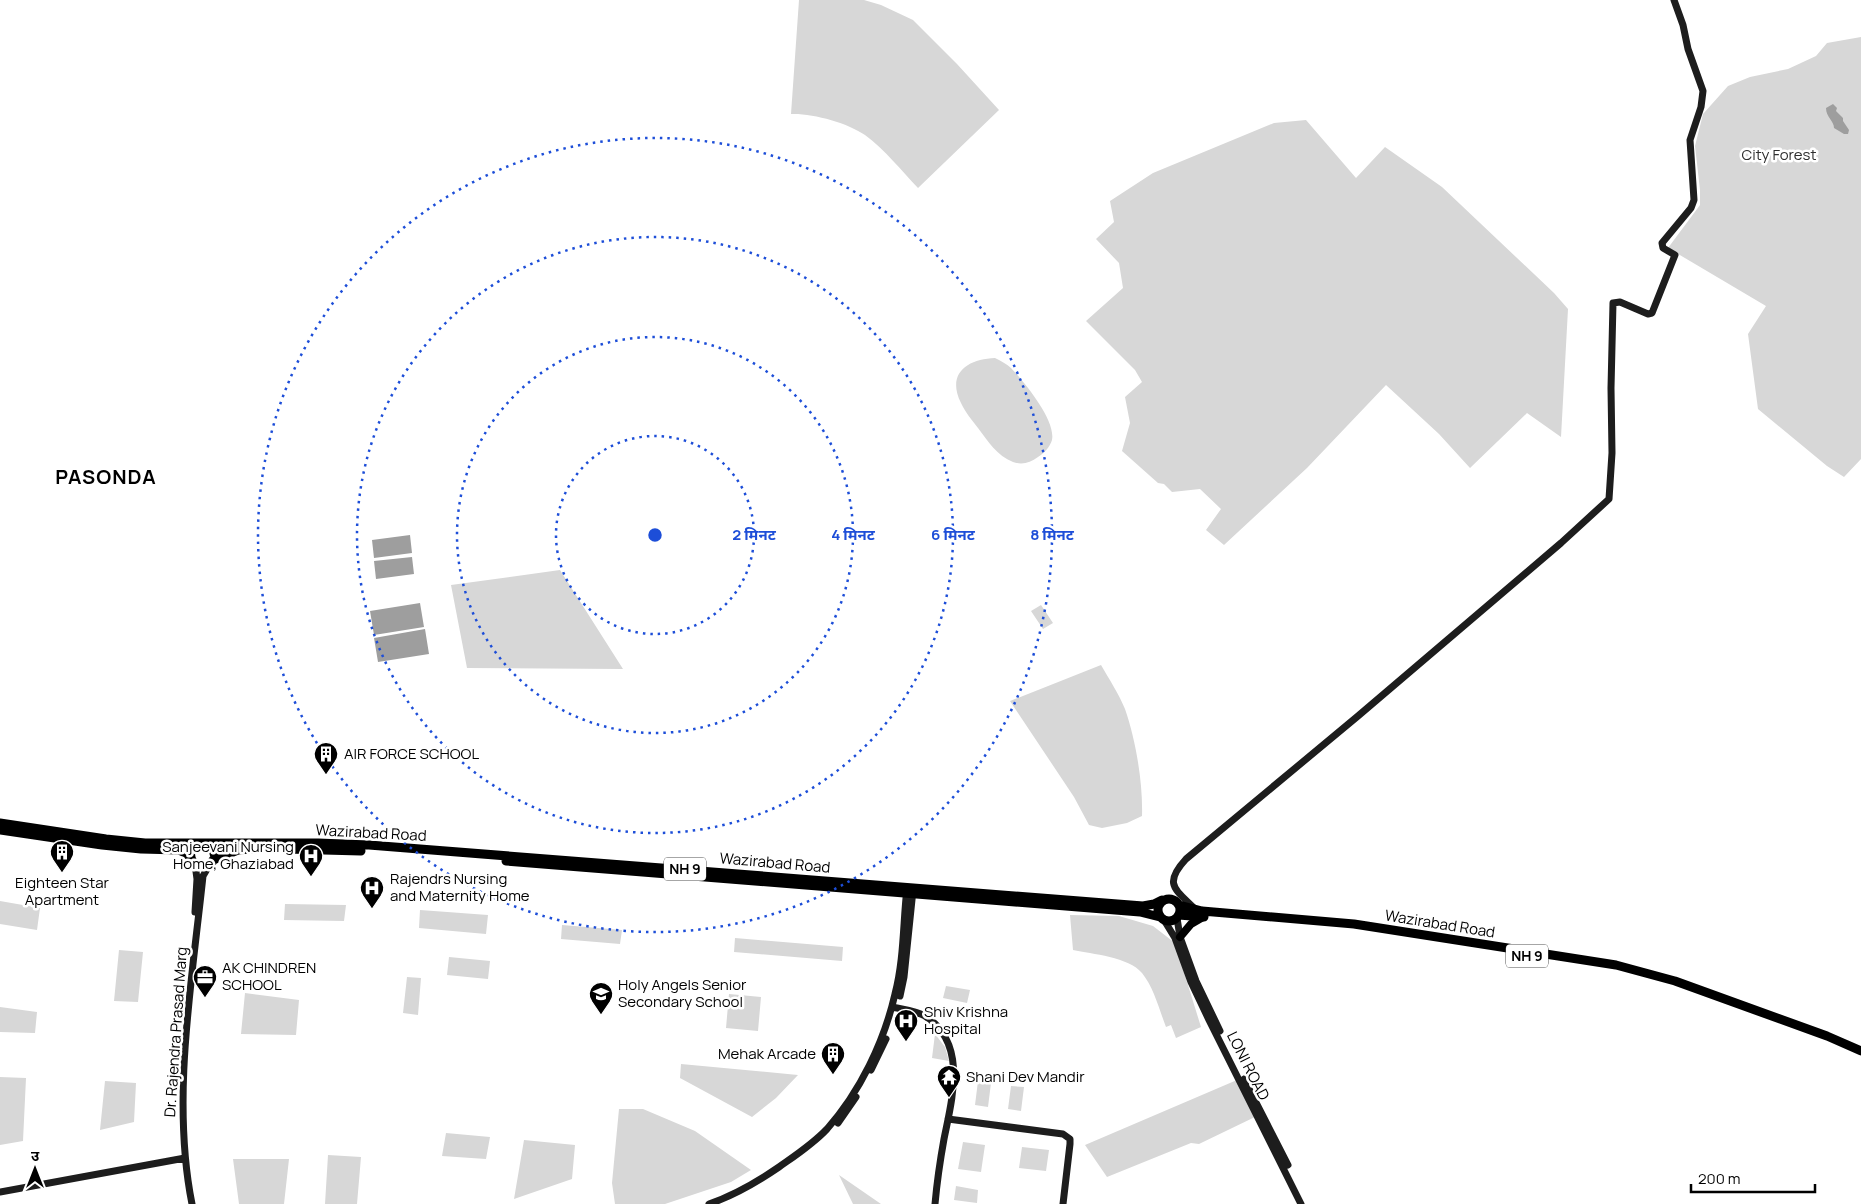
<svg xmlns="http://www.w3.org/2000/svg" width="1861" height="1204" font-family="Manrope,'Noto Sans Devanagari',sans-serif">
<rect width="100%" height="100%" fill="#fff"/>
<!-- green -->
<path fill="#d7d7d7" d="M799,0H864L881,5L913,20L957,64L999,110L918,188C901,170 885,150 865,135C848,123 812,113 791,114Z
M1861,37V459L1844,477L1827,466L1758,409L1748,334L1766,306L1668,248L1700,205V190L1695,146L1703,114L1728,86L1750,77L1788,69L1816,56L1827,43Z
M1306,120L1356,178L1385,147L1442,187L1554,293L1568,309L1561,437L1527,413L1470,468L1439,434L1386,385L1307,468L1224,545L1206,530L1221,509L1200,489L1172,492L1164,484L1158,483L1122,451L1130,423L1125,397L1142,382L1135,370L1086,321L1123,288L1119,263L1096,239L1114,222L1110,201L1153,173L1274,123Z
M995,358C1001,361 1007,364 1011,368C1024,382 1056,420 1052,440C1050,447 1044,453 1038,457C1030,463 1022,465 1013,462C997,456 988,441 978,428C972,420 965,412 961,403C946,373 968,359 995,358Z
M560,570L623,669L467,668L451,585Z
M1041,605L1053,623L1043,629L1031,611Z
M1101,665C1109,679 1119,694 1125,709C1136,741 1143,783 1142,816L1127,823L1102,828L1089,825L1074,797L1010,701Z
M0,901L40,908L37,930L0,924Z
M285,904L346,905L344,921L284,920Z
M420,910L488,915L486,934L419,928Z
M1070,915L1119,916L1153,926L1175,943L1201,1027L1176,1038L1171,1025L1166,1027C1159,1009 1154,988 1142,973C1129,957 1092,954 1073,950Z
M562,925L622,930L620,944L561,939Z
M735,938L843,947L842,961L734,952Z
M119,950L143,952L138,1002L114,1001Z
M449,957L490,961L488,979L447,975Z
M407,977L421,978L418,1015L403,1013Z
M946,986L970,990L967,1003L943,998Z
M245,993L299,1000L296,1035L241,1034Z
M729,994L761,997L758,1031L726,1028Z
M0,1007L37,1012L35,1033L0,1032Z
M935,1034L945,1047L949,1061L932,1058Z
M681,1064L798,1075L776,1098L752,1117L680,1078Z
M0,1077L26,1078L23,1141L0,1145Z
M1237,1080L1257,1116L1199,1144L1191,1143L1107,1177L1085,1145Z
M105,1081L136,1083L134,1122L100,1130Z
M978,1081L991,1083L988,1107L975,1105Z
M1011,1086L1024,1087L1021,1111L1008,1109Z
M619,1109H643L695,1131L751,1170L731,1182L665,1204H615L612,1183Z
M446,1133L490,1137L486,1159L442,1156Z
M524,1140L575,1145L572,1179L514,1199Z
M963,1142L985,1145L981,1172L958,1169Z
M1022,1147L1049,1150L1046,1171L1019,1168Z
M328,1155L361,1157L357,1204H325Z
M233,1159H289L284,1204H239Z
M839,1175L881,1204H853Z
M956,1186L978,1190L977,1203L954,1200Z"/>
<!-- water -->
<path fill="#9e9e9e" d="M1833,104L1837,108L1836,111L1843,118V121L1849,130L1848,134H1844L1834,128C1834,121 1826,117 1826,108Z
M410,535L412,553L374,558L372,540Z
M412,557L414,574L376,579L374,561Z
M420,603L424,627L374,635L370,611Z
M425,629L429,654L378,662L374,638Z"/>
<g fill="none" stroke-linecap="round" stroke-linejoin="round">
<!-- secondary -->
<path stroke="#1d1d1d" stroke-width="7" d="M195,864L197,879L195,912
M1194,908C1175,889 1163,884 1186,859L1358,716L1561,543L1609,499L1612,453L1611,388L1613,303L1620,302L1648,314L1652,313L1675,255L1663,248L1662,243L1691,208L1694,200L1690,140L1701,107L1703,91L1688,49L1683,25L1674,0
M1177,918L1180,937L1196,981L1220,1031
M1164,920L1175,938L1191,982L1209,1020L1301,1204
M900,996L904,977L913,890
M892,1007C902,1009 916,1011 925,1016C968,1043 952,1099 944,1139C940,1161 937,1182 935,1204
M871,1070L886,1039
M1244,1079L1288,1165
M948,1119L1063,1134L1070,1139V1144L1063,1204
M838,1123L856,1097
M0,1192L185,1158
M192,1204C171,1099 192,982 203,876L210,864
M709,1204C735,1195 757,1182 779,1167C796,1155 813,1144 827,1129C860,1092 884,1042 895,994C904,960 903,923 907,888"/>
<!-- primary -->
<path stroke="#000" stroke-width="8" d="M1180,937L1191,924L1203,917"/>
<!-- highway -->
<path stroke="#000" stroke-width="9" d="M0,823L106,839L145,843H200
M0,830L102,845L141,849L179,850L187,854L191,859
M205,843L212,846L215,857C212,865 206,867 198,866C187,859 189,847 200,843H318L369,845L1143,906L1154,904L1162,900
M286,849L361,851
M213,860L238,850L261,848
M506,861L1140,912L1160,917
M1158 910a11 11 0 1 1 22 0a11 11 0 1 1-22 0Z
M1179,905L1202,911L1354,924L1616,965L1675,981L1827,1036L1861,1051
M1179,915L1204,917"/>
</g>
<!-- distance rings -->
<g fill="none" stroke="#1d4ed8" stroke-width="2.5" stroke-dasharray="2.5 5">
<circle cx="655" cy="535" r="99"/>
<circle cx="655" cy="535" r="198"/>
<circle cx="655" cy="535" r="298"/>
<circle cx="655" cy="535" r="397"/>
</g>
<!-- icons -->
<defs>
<g id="building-pin" transform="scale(1.25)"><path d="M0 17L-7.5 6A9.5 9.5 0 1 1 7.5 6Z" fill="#000" stroke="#fff"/><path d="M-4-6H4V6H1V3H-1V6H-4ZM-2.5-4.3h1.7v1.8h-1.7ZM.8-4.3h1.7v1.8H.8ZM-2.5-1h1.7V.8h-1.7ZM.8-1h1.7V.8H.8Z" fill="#fff"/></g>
<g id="hospital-pin" transform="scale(1.25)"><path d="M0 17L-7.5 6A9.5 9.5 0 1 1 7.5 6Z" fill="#000" stroke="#fff"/><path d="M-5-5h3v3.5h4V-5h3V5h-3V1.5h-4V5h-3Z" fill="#fff"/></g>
<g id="office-pin" transform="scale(1.25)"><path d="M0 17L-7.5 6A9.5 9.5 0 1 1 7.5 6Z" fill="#000" stroke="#fff"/><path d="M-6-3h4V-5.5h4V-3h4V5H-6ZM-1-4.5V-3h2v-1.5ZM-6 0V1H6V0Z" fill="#fff"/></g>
<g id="school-pin" transform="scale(1.25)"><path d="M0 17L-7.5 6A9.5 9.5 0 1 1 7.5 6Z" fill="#000" stroke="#fff"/><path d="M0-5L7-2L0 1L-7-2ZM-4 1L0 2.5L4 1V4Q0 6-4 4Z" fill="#fff"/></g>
<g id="temple-pin" transform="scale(1.25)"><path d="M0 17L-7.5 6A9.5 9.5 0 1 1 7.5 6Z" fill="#000" stroke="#fff"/><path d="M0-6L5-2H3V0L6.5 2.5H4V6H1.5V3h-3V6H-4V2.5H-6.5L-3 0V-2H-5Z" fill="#fff"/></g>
</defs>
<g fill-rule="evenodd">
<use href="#building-pin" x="326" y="754"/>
<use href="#building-pin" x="62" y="852"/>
<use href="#hospital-pin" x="311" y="856"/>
<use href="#hospital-pin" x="372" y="888"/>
<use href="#office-pin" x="205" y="977"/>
<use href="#school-pin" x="601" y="994"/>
<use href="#hospital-pin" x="906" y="1021"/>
<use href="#building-pin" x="833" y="1054"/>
<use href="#temple-pin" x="949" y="1077"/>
</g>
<g text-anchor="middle" stroke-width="5" stroke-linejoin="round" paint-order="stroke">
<!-- shield labels -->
<g fill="#fff" stroke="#4c4c4c" stroke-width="1">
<rect x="664" y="857.5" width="42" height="23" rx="4"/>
<rect x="1506" y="944.5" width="42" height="23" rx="4"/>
</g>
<g font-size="14" font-weight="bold" fill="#000">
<text x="685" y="874">NH 9</text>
<text x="1527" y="961">NH 9</text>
</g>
<!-- park labels -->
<g font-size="15" fill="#2e2e2e" stroke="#fff">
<text x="1779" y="160">City Forest</text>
</g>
<!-- poi labels -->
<g font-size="15" fill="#000" stroke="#fff" text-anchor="start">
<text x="344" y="759">AIR FORCE SCHOOL</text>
<text x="294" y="852" text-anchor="end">Sanjeevani Nursing<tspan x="294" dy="17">Home, Ghaziabad</tspan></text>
<text x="390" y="884">Rajendrs Nursing<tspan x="390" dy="17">and Maternity Home</tspan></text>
<text x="62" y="888" text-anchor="middle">Eighteen Star<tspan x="62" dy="17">Apartment</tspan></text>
<text x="222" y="973">AK CHINDREN<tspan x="222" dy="17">SCHOOL</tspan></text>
<text x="618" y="990">Holy Angels Senior<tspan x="618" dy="17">Secondary School</tspan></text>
<text x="924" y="1017">Shiv Krishna<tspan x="924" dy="17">Hospital</tspan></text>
<text x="816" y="1059" text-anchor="end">Mehak Arcade</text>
<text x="966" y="1082">Shani Dev Mandir</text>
</g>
<!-- street labels -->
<g font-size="15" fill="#000" stroke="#fff">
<text transform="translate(371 833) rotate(3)" y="5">Wazirabad Road</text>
<text transform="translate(775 863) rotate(5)" y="5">Wazirabad Road</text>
<text transform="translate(1440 924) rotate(9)" y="5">Wazirabad Road</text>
<text transform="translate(176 1032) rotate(-86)" y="5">Dr. Rajendra Prasad Marg</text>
<text transform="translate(1248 1066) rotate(63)" y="5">LONI ROAD</text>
</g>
<!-- district labels -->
<g font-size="20" font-weight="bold" letter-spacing="1" fill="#000" stroke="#fff">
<text x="106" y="484">PASONDA</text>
</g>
</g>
<circle cx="655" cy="535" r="8" fill="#1d4ed8" stroke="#fff" stroke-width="2.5"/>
<g font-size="15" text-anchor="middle" font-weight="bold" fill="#1d4ed8" stroke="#fff" stroke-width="5" stroke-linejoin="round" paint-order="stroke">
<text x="754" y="540">2 मिनट</text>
<text x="853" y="540">4 मिनट</text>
<text x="953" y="540">6 मिनट</text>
<text x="1052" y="540">8 मिनट</text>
</g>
<!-- north arrow -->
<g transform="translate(35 1169)" stroke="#ffffff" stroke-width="4" paint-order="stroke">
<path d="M0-4L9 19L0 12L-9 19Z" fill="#000000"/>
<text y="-8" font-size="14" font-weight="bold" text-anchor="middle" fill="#000000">उ</text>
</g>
<!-- scale -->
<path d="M1691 1184v8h124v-8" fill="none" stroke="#000000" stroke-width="2.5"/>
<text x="1698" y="1184" font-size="15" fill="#000000" stroke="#ffffff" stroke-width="4" paint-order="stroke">200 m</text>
</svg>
